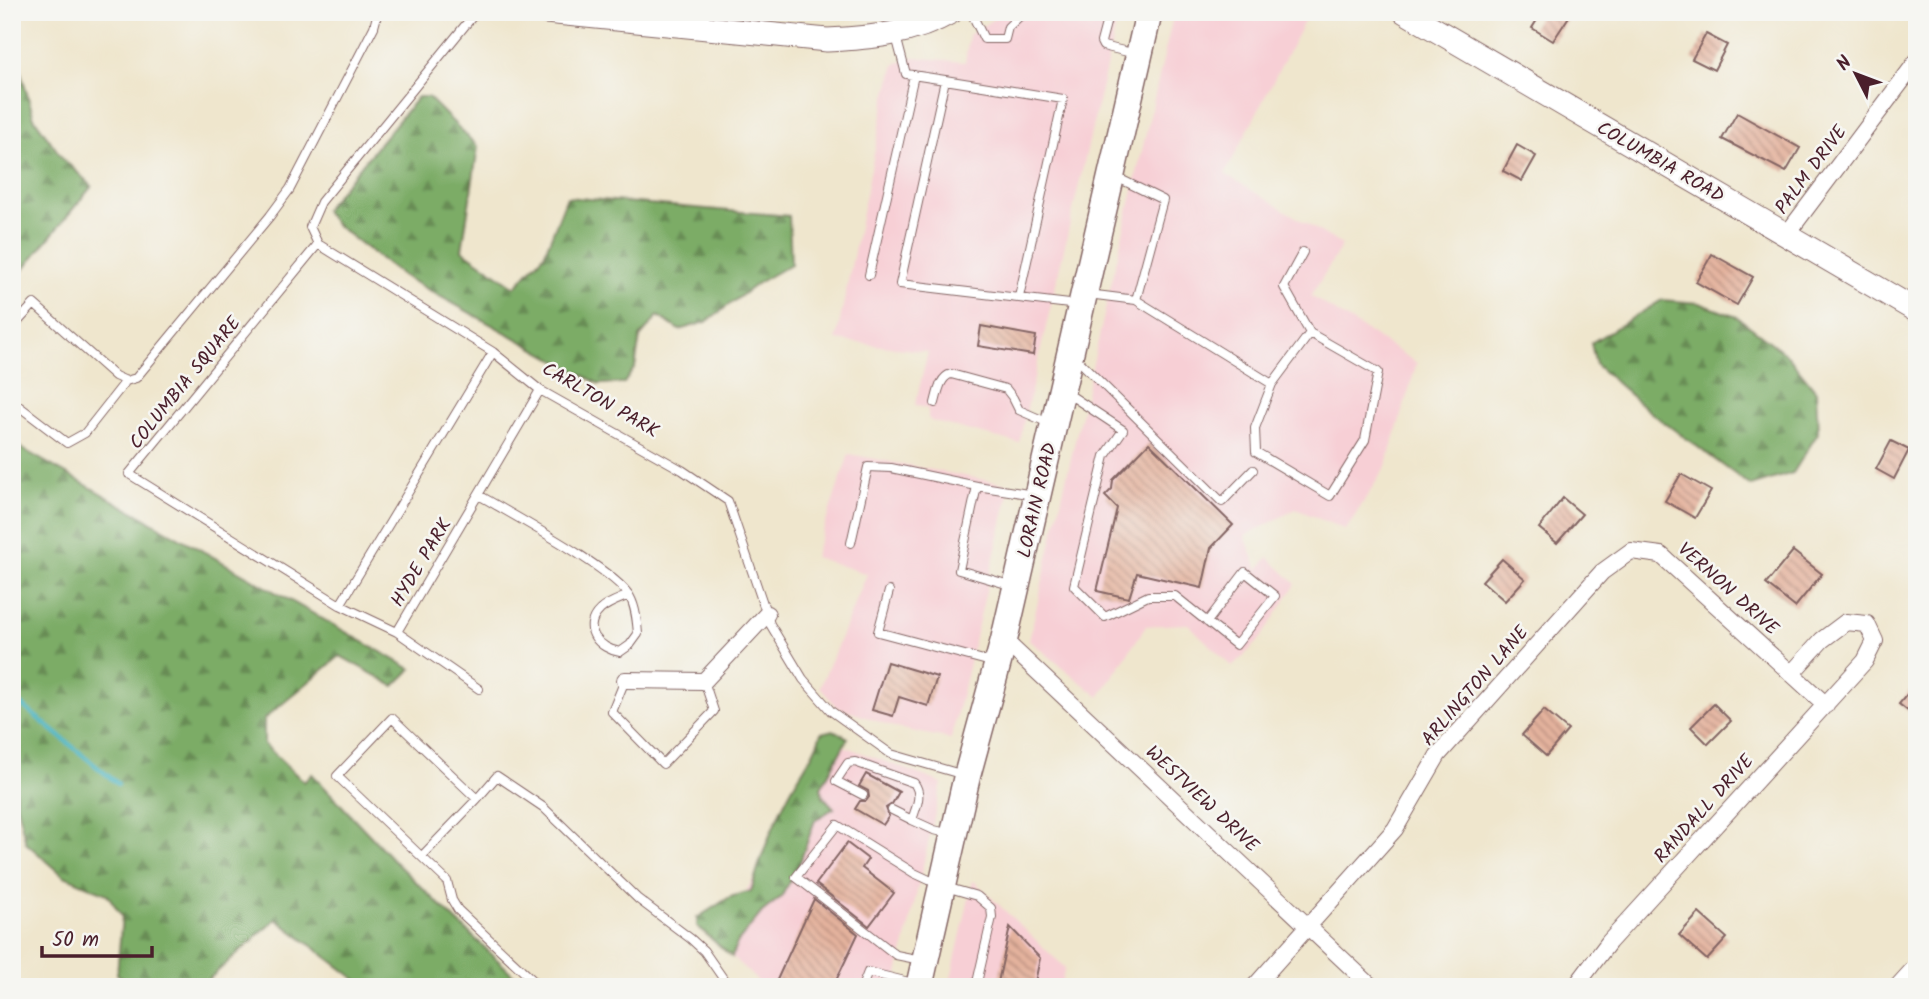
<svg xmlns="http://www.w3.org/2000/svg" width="1929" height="999" font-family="Kalam,sans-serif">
<defs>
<pattern id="forest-firs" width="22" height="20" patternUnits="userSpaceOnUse" patternTransform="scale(1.75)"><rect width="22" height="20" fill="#7bac66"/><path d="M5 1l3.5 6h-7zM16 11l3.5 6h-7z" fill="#678b54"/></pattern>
<pattern id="building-back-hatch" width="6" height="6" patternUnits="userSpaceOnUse" patternTransform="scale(1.75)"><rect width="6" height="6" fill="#e4b29d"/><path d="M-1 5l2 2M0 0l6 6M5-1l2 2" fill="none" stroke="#bb9080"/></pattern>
</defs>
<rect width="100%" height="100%" fill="#f6f6f2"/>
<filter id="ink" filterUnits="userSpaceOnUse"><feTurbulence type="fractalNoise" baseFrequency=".0143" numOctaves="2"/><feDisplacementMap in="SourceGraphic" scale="14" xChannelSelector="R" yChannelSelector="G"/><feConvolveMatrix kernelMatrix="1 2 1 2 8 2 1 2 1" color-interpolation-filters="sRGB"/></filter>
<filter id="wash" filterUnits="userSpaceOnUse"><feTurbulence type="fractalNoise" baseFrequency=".00686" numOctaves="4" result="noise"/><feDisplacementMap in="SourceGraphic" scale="28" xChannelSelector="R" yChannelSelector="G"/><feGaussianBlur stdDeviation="1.57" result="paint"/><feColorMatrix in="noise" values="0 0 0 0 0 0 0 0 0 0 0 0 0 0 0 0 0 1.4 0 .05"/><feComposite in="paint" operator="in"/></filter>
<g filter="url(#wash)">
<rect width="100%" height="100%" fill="#efe6cd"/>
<!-- built -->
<path fill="#f7cfd5" d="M1004,12H1119L1019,443L931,421L928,418V411L926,408L915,405L928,352L836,340L885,100L895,64L914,57L965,62L969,35Z
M1174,12H1309L1225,174L1342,245L1311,296L1417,363L1386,466L1346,530L1296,509L1245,536L1258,570L1268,557L1296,584L1258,642L1232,667L1188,624L1146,626L1099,697L1029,640Z
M849,454L1011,485L951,739L897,728L837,707L820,687L867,574L814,557Z
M833,742L942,783L895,987H764L715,941L811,786Z
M973,880L1065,968L1060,987H949Z"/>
<!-- forest -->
<path fill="url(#forest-firs)" stroke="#626648" stroke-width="2" d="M12,61L20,69L34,118L63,159L92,186L12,283Z
M418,97H428L478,147L462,250L515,287L544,255L567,197L789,216L791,264L758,283L706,322L679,330L658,316L640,337L635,367L624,383L599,384L403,276L335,224L324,210Z
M1662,300L1699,303L1737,317L1786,354L1816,391L1818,433L1793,473L1751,486L1650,412L1596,365L1591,343Z
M12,443L411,669L394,686L340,656L264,719V744L304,782L312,774L399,866L526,987H366L276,919L200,987H136L117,974L122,916L107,894L64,876L26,843L16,803L14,761L12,758Z
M833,730L848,738L821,788L823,796L834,808L815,820L799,865L781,897L762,912L737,943L732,957L697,926V918L730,897L751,891C761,856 773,823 791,790C801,771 815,755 821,733Z"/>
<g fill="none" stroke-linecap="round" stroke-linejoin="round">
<!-- stream -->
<path stroke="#42b1bf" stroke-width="4.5" d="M12,697L118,784"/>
</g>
<g id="blocks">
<!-- building -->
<path fill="url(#building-back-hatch)" d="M1542,12H1572L1553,41L1532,28Z
M1706,34L1727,45L1714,70L1692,59Z
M1737,113L1800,148L1786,172L1722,139Z
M1517,145L1536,156L1522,181L1503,171Z
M1712,254L1753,277L1737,305L1696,282Z
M981,326L1036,336L1033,355L978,346Z
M1891,441L1909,450L1894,479L1876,469Z
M1149,443L1233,525L1211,548L1202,588L1137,573L1129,598L1097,591L1117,508L1105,496L1112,489L1113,480Z
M1681,474L1711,491L1695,518L1665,501Z
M1563,498L1582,514L1557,543L1539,528Z
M1793,551L1822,574L1795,607L1766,584Z
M1502,559L1525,579L1505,601L1482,581Z
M887,662L937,677L928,706L899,697L893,716L872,710Z
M1917,682V718L1899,704Z
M1714,704L1731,721L1708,744L1691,727Z
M1544,710L1568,730L1546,756L1522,735Z
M866,774L899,792L892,804L886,808L889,816L883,825L855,809L860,801H866L869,797L868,791L859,786Z
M847,843L868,859L862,868L894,893L869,926L816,884Z
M814,899L858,934L833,987H781L776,982Z
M1699,913L1727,938L1707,960L1679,935Z
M1010,927L1040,958L1034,987H997Z"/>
</g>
</g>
<g filter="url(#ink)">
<use href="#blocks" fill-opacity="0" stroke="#846564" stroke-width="2"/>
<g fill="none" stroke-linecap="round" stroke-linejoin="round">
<!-- lane casing -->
<g stroke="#846564" stroke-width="10">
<path id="lane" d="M476,12L321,202L310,227L318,244L129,474L340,605L493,352
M971,12L984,39H1005L1008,27L1024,12
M1090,12L1108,16
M1109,12L1101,42L1103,46L1136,54
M896,36L906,74L945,80
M318,244L493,352L540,390L682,470L728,501L770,624L803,679L831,711L891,754L964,775
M1303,252L1284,287L1310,333
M869,275L914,75
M1088,294L1136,300L1163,200L1114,176
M1019,297L1063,99L945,80L900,284L1078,305
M1136,300L1272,384L1310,333L1378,372L1365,440L1330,496L1256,452L1255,428L1272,384
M12,328L34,304L115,376L126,381L136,378L270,216L290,189L374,27L378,12
M1075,357L1222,502L1253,470
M1067,393L1123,430L1105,456L1074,586L1105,617L1148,596H1175L1236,645L1275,596L1245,572L1207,622
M12,401L67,443L85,433L126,381
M935,403C938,392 940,377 951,374L1006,389L1013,398L1019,410L1051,424
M479,495C510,514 616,570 630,597C636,608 637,622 638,634L630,645L620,652C600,649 580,629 600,610C607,603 620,599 629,595
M851,543L868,467L891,468L977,486
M1013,586L959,570L977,486L1034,495
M889,591L878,632L995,663
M340,605L397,632
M625,680L612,712L663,764L714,711L704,681
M479,689L397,632L540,390
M863,795L836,781L848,763L855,762L914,783C923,795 916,807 912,820L892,810
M912,820L934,830L951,834
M422,856L477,799
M921,960L896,955L796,877L837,825L914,873L942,886L977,896L991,908L992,917L976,987
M540,987L458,910L452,900L447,881L337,776L392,718L477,799L497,776L543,807L638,899L691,939L704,951L729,987
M862,987L868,972L917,984"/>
</g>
<!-- street casing -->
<g stroke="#846564" stroke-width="18">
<path id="street" d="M1787,234L1917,61
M1004,640L1372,987
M625,680L704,681L767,614
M1254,987L1395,829L1438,755L1602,572L1631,551L1661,555L1826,705
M1575,987L1609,942L1865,661L1875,641L1867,624L1846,622L1822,640L1792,673
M1897,987L1917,965"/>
</g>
<!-- secondary casing -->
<g stroke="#846564" stroke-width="25">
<path id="secondary" d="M546,12L827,40C871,38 913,34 951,12
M1405,12L1917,311"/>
</g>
<!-- primary casing -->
<g stroke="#846564" stroke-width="29">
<path id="primary" d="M919,987L967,776L1004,640L1149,12"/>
</g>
<!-- lane -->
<use href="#lane" stroke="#fff" stroke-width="8"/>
<!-- street -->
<use href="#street" stroke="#fff" stroke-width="16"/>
<!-- secondary -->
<use href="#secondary" stroke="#fff" stroke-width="23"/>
<!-- primary -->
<use href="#primary" stroke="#fff" stroke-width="26"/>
</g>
</g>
<g text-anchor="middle" stroke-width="5" stroke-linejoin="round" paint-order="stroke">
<!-- street labels -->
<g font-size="19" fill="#4a1f2b" stroke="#f6f6f2">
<text transform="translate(1661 161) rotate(30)" y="7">COLUMBIA ROAD</text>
<text transform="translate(1810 169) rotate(-53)" y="7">PALM DRIVE</text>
<text transform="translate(184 382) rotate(-51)" y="7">COLUMBIA SQUARE</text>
<text transform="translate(601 399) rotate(30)" y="7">CARLTON PARK</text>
<text transform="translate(1036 500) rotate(-77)" y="7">LORAIN ROAD</text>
<text transform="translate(420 562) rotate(-59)" y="7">HYDE PARK</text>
<text transform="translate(1729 588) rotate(42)" y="7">VERNON DRIVE</text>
<text transform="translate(1474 685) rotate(-49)" y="7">ARLINGTON LANE</text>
<text transform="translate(1203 798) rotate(43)" y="7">WESTVIEW DRIVE</text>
<text transform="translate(1703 808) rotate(-48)" y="7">RANDALL DRIVE</text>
</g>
</g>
<!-- margin -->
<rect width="1929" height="999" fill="none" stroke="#f6f6f2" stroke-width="42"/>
<!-- north arrow -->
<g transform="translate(1856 74) rotate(312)" stroke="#f6f6f2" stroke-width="5" paint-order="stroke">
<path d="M0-5L12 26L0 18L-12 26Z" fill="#4a1f2b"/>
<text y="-10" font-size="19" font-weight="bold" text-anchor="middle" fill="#4a1f2b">N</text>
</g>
<!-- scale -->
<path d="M42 946v10h110v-10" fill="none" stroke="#4a1f2b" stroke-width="3.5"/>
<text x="52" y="946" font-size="21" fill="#4a1f2b" stroke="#f6f6f2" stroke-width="5" paint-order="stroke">50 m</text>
</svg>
